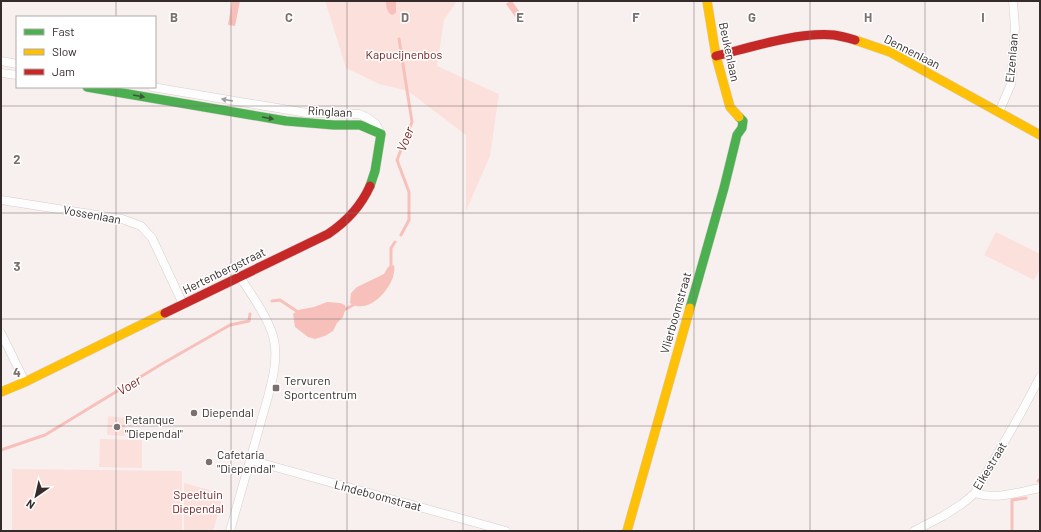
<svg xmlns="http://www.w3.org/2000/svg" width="1041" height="532" font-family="Barlow,sans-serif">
<rect width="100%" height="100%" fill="#f8f0ef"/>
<!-- green -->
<path fill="#fce0dc" d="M325,1H457L444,20L437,66L499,94L490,156L466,211V135L408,91L379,84L346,68Z
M996,232L1040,254V269L1034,280L984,255Z
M108,416L127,418L125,436L107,435Z
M100,439L142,440V468L99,467Z
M12,469L182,471V531H12Z
M184,483L224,494L213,531H184Z"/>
<!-- water -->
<path fill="#f8c0ba" d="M232,1H240L235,26L228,25Z
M386,1H396V13L392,15C387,13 386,6 386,1Z
M510,1H512L521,14L516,18L506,4Z
M394,265C398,284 369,317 350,303L351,293L357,287L384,274L388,267Z
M327,302L340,303L345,305C346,310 344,313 343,317L337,323L333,331L325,336L315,339L308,337L295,327L293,314L298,310L314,307Z"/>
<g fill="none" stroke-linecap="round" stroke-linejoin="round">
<!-- stream -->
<path stroke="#f8c0ba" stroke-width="3" d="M399,39L412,122L397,160L409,192V220L401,235
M390,268L391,266V248L395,242
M272,301L280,300L298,312
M342,311L357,303
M1,450L45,435L160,365L230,325L249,321L250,314
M1038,481L1040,479
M1012,531V500L1026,498"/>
<!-- street casing -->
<g stroke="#d6cecd" stroke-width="9">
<path id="street" d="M1,61L17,64
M1,73L17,75
M152,87L307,113L359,114L368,118L376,124L381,134
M999,112L1011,84L1015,28L1013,1
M1,200L122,219L141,226L152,238L183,304
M1,333L25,382
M250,460L506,531
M975,493C996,500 1019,492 1040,488
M230,531C240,496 250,461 260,425C267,398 281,363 273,336C267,316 251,294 240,277
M914,531L943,516L962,504L975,493L1022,411L1040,377"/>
</g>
<!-- fast casing -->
<g stroke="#d6cecd" stroke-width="10">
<path id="fast" d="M87,87L286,121L334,125H360L381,134L375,171L370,186
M690,308L724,188L737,135L742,128L743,121L739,117"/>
</g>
<!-- slow casing -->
<g stroke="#d6cecd" stroke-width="10">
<path id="slow" d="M707,1L716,56L730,107L739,117
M855,40L890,52L1040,135
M1,392L25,382L165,313
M627,531L690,308"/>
</g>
<!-- jam casing -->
<g stroke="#d6cecd" stroke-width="10">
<path id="jam" d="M716,56C752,47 798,32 834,35C841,36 848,38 855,40
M165,313L328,234C346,222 361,206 370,186"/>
</g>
<!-- street -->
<use href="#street" stroke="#fefdfd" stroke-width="8"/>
<!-- fast -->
<use href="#fast" stroke="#4caf50" stroke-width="9"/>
<!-- slow -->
<use href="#slow" stroke="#ffc107" stroke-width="9"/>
<!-- jam -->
<use href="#jam" stroke="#c62828" stroke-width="9"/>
</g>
<!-- one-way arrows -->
<defs><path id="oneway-solid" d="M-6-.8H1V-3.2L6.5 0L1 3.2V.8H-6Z"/></defs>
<g fill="#3c5937">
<use href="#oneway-solid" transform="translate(139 96) rotate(10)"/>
<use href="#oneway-solid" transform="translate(268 118) rotate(10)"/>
</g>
<use fill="#a39e9e" href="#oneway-solid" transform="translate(227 100) rotate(-170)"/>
<!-- grid -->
<path fill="none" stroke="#79706f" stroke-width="1" stroke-opacity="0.55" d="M116,1V17M231,1V531M347,1V531M463,1V531M578,1V531M694,1V531M810,1V531M925,1V531M116,87V531M1,106H1040M1,213H1040M1,319H1040M1,426H1040"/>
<!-- markers -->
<g fill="#79706f" stroke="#fff" stroke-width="1.5">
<rect x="272" y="384" width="8" height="8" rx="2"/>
<circle cx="194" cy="413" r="4"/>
<circle cx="117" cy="427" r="4"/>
<circle cx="209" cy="462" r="4"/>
</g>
<g text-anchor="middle" stroke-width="3" stroke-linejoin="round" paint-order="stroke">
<!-- street labels -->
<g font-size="12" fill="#342b2a" stroke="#fff">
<text transform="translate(729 52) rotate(78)" y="4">Beukenlaan</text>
<text transform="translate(912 52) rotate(27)" y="4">Dennenlaan</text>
<text transform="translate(1012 58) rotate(-85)" y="4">Elzenlaan</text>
<text transform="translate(330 112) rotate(3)" y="4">Ringlaan</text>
<text transform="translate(92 215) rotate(10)" y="4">Vossenlaan</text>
<text transform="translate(224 271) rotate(-26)" y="4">Hertenbergstraat</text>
<text transform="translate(676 313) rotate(-74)" y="4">Vlierboomstraat</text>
<text transform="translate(990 466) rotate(-59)" y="4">Eikestraat</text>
<text transform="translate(378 496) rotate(15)" y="4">Lindeboomstraat</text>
</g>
<!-- park labels -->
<g font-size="12" fill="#6d1615" stroke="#fff">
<text x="404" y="59">Kapucijnenbos</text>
<text x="198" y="499">Speeltuin<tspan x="198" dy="14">Diependal</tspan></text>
</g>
<!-- poi labels -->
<g font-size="12" fill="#342b2a" stroke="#fff" text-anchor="start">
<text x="284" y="385">Tervuren<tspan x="284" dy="14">Sportcentrum</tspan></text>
<text x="202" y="417">Diependal</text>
<text x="125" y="424">Petanque<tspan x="125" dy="14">"Diependal"</tspan></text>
<text x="217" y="459">Cafetaria<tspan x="217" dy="14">"Diependal"</tspan></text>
</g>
<!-- water labels -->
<g font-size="13" font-style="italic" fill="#751f1c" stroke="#fff">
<text transform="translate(405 139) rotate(-68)" y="5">Voer</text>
<text transform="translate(129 385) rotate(-31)" y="5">Voer</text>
</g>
</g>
<g font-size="13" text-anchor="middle" font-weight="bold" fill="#79706f" stroke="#fff" stroke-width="3" stroke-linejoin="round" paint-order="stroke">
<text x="174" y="22">B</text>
<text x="289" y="22">C</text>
<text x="405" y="22">D</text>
<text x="520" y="22">E</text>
<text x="636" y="22">F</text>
<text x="752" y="22">G</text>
<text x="868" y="22">H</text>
<text x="983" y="22">I</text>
<text x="17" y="164">2</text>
<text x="17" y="271">3</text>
<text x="17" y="377">4</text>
</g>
<!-- border -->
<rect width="1041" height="532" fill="none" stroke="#342b2a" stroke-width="4"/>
<!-- legend -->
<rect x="16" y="16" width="140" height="72" fill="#ffffff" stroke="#aeaaaa"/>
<rect x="24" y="29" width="20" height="6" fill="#4caf50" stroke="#aeaaaa"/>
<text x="52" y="36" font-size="12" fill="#342b2a">Fast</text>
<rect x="24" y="49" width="20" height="6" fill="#ffc107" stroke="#aeaaaa"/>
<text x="52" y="56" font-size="12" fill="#342b2a">Slow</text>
<rect x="24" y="69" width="20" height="6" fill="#c62828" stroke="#aeaaaa"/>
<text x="52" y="76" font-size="12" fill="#342b2a">Jam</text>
<!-- north arrow -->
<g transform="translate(36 496) rotate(214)" stroke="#ffffff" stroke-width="3" paint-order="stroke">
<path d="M0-3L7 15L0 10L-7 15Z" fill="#342b2a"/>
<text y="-6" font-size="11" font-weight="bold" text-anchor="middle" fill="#342b2a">N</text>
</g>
</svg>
